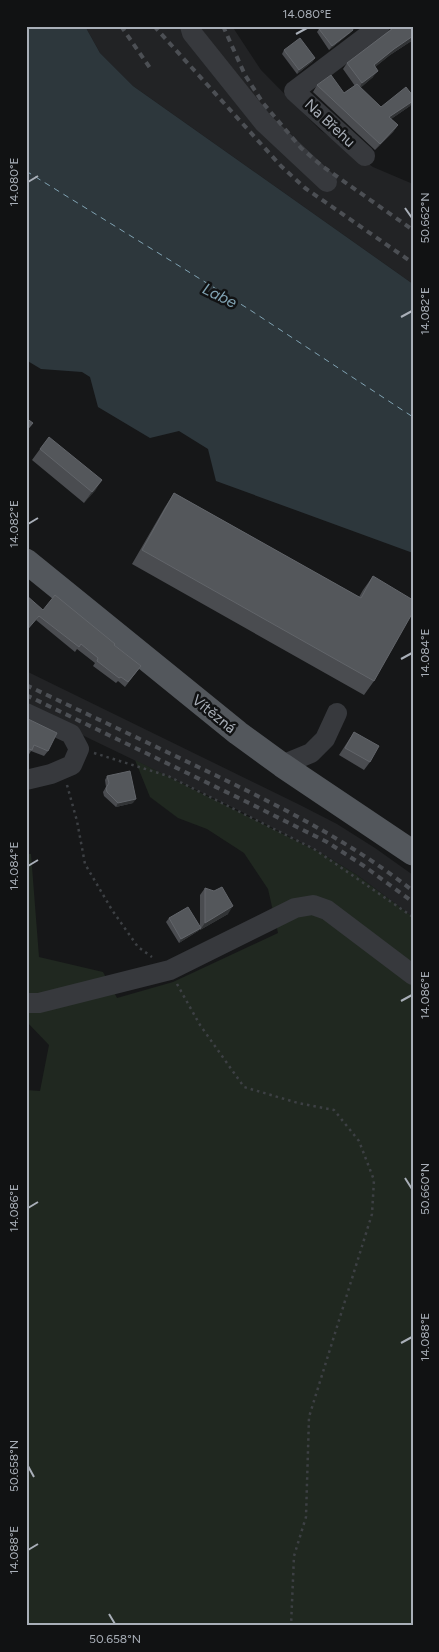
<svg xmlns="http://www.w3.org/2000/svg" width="439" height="1652" font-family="Figtree,sans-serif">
<rect width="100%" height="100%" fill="#161718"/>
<!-- built -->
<path fill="#222325" d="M85,26H232L261,70L320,130L373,167L413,184V284L133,86L100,53Z
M26,671L300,805L337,824L375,848L413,875V917L357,875L321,853L242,812L26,708Z"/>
<!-- green -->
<path fill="#202820" d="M135,760L321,853L357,875L413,917V1626H26V1090L40,1091L49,1045L26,1021V854H31L39,957L103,972L117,998L173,982L278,933L268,889L244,853L207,829L178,818L150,797Z"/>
<!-- water -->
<path fill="#2d373c" d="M26,26H85L100,53L133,86L413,284V553L216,481L208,449L179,431L150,438L98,407L90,377L82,372L41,369L26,360Z"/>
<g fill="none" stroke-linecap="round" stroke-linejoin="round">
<!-- ferry -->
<path stroke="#80a2b2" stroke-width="1" stroke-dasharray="6 5" stroke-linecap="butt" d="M26,171L247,308L413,417"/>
<!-- path -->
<path stroke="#3d4044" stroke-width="2.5" stroke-dasharray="2.5 4" stroke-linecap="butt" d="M94,753L168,776L314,849L413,917
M67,785L77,821L85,864L112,910L138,947L152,957
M177,984L200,1025L244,1087L298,1103L334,1110L359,1141L374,1180L372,1214L309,1417L306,1517L294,1556L291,1626"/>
<!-- minor -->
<path stroke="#37393d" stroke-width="20" d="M190,26L192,33L264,123L327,182
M365,156L294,91L380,26
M26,713L71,734L79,749L72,765L51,774L26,780
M282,765L311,753L325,739L337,713
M26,1003H39L170,970L295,908L313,905L327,910L413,975"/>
<!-- major -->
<path stroke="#53575c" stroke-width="25" d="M26,561L238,733L282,765L413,853"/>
<!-- rail -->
<path stroke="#4c4f54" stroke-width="4" stroke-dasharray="6 5" stroke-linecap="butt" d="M121,26L150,68
M154,26L281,166L305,188L413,263
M223,26L245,75L263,103L301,148L322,166L413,230
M26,685C91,716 155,746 219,777C287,810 354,844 413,891
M26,695L247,802L327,842L364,866L413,902"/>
</g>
<!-- wall -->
<path fill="#4a4c50" d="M392,26H413V40L390,55L375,67L373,77L360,88L381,107L410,106L391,119L398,125L393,132L375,150L313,92L317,85L344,93L355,86L343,69L347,63L390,30Z
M319,29L350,33L329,50L317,32Z
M284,50L315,58L312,62L297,74L282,54Z
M40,449L102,480L84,503L32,460Z
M174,493L359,597L363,590L373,576L374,681L364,695L132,564L165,507Z
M43,610L114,645L141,666L125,687L118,681L116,683L93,666L95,663L77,649L75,652L36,620Z
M26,718L48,751L44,756L31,751L28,756L26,755Z
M354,732L370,762L364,770L339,755Z
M107,776L133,803L116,807L104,796L103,792L106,787L105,780Z
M205,888L228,914L200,930V928L198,931L179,943L166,922L169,918L200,926V895Z"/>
<!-- shaded-wall -->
<path fill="#313335" d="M353,30L350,33L329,50L332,46Z
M413,36V40L390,55L369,72L374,65L394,49Z
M315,58L312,62L297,74L299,70Z
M378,71L373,77L358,90L362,83Z
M413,101V103L410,106L384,124L389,117Z
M398,125L393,132L375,150L380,144Z
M102,480L95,491L84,503L92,492Z
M136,799L133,803L116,807L118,803Z
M233,906L228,914L200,930L205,923Z
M201,928L198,931L179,943L181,939Z"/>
<!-- building -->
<path fill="#54575b" stroke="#62656a" d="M323,26H351L353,30L332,46L319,29Z
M393,26H413V36L394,49L374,65L378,71L362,83L347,63L392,29Z
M300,38L315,58L299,70L284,50Z
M331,75L344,93L357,84L381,107L406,87L413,96V101L389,117L398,125L380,144L317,85Z
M26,418L33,423L26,431Z
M49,437L102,480L92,492L40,449Z
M174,493L361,598L373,576L413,600V612L374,681L142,550Z
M26,595L43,610L55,595L115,644L114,645L141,666L128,682L121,677L119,678L97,661L98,658L81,644L79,647L39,616L26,631Z
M26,718L57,733L48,751L34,745L32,750L26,748Z
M354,732L379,746L370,762L345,748Z
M130,771L136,799L118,803L107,792L106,788L109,783L107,776Z
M222,887L233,906L205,923V888L214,891Z
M188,907L201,928L181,939L169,918Z"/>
<!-- ticks -->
<path fill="none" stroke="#a9afb8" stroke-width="2" d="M296,34L307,28M28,182L38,176M405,208L412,218M401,317L412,311M28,524L38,518M401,659L412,653M28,866L38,860M401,1001L412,995M405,1178L412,1189M28,1208L38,1202M401,1343L412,1337M28,1466L34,1477M28,1550L38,1544M109,1614L115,1624"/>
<g text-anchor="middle" stroke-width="5" stroke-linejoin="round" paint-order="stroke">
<!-- street labels -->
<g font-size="15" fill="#a9afb8" stroke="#111213">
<text transform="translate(330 123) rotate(43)" y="5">Na Břehu</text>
<text transform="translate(214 714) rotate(39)" y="5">Vítězná</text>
</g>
<!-- water labels -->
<g font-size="16" font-style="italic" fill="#80a2b2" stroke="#111213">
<text transform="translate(220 295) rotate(26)" y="6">Labe</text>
</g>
</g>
<!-- border -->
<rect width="439" height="1652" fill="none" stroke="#111213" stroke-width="55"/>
<rect x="28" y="28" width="384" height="1596" fill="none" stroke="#a9afb8" stroke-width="2"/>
<g font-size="12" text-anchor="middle" fill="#a9afb8">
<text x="307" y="18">14.080°E</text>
<text transform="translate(14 182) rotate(-90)" y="4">14.080°E</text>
<text transform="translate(425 218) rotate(-90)" y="4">50.662°N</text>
<text transform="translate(425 311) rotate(-90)" y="4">14.082°E</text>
<text transform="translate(14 524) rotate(-90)" y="4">14.082°E</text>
<text transform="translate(425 653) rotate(-90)" y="4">14.084°E</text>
<text transform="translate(14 866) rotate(-90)" y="4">14.084°E</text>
<text transform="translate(425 995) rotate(-90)" y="4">14.086°E</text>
<text transform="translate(425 1189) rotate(-90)" y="4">50.660°N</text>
<text transform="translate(14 1208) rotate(-90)" y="4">14.086°E</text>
<text transform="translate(425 1337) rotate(-90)" y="4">14.088°E</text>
<text transform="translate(14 1466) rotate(-90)" y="4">50.658°N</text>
<text transform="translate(14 1550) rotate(-90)" y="4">14.088°E</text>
<text x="115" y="1643">50.658°N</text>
</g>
</svg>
